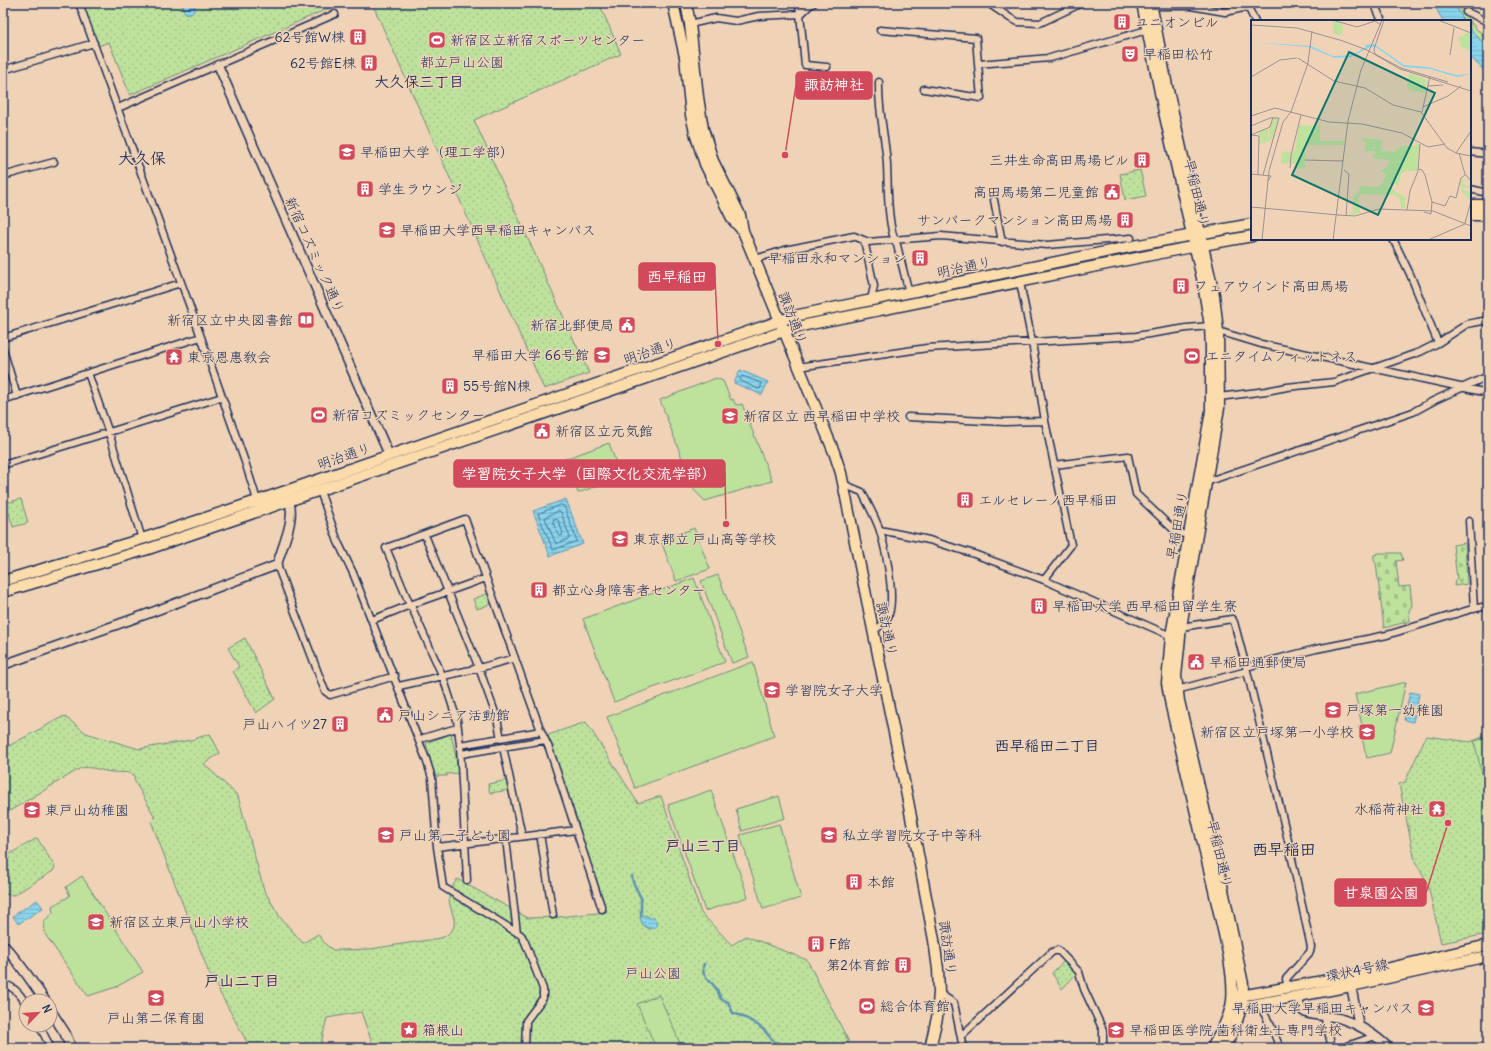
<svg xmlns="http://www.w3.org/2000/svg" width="1491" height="1051" font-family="Delius,'Klee One',sans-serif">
<defs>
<pattern id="cemetery-stones" width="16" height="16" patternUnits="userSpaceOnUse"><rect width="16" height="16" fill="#bee29c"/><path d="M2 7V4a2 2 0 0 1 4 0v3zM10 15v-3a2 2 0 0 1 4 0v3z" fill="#a3c289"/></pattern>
<pattern id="park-dots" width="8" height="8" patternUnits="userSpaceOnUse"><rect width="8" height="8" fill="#bee29c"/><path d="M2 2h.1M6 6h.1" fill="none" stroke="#a3c289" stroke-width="1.8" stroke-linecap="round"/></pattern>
<pattern id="water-rules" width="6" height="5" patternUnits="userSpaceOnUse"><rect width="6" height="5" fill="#8ad4ea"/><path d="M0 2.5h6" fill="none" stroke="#76b6cb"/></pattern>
</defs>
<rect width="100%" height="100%" fill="#f0d3b7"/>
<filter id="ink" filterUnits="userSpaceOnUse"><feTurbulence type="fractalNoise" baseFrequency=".025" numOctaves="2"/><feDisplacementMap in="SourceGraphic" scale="8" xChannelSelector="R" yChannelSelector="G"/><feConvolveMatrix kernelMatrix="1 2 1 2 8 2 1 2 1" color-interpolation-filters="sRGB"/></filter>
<g filter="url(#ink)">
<!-- cemetery -->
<path fill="url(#cemetery-stones)" stroke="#6c887d" d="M1465,543L1467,584L1454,586L1455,580L1457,579L1453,545Z
M1379,553H1401L1403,560L1396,561L1399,587L1410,586L1412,605L1409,611L1410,621L1384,628L1376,563L1374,561V555Z"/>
<!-- park -->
<path fill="url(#park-dots)" stroke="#6c887d" d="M81,3H341L130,95L109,42L98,46Z
M372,3H599L621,54L474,120L589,373L544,389Z
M1455,5H1457L1477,30L1488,37V48L1470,29V21H1464Z
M1140,170L1146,196L1125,200L1120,174Z
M21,499L28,523L13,527L6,503Z
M489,593L493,603L477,609L473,599Z
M245,638L275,699L256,713L233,671L239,667L228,648Z
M64,716L86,733L139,749L191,740L210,734L220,753L204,764L238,796L264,890L280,917L303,943L318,934L326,945L333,950H341L370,949L441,938C466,927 448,913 449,896C449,891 455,883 457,879L528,918L558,917L607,912L548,735L586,722L638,803L661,796L701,913L732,945L746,936L807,960L849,1042L843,1043L844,1048H374L361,1012L327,1018L320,1048H249L248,1044L209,973L151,821L155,817L135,782L134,775C127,771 119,773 112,772C101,771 91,766 81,768L3,815V749Z
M451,734L456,757L458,773L447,774V776H435L426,743Z
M1488,735V934L1441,943L1428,885L1415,861L1399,784L1405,782L1426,736L1470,742Z
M508,780L510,790L490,793L488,784Z
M37,838L55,867L53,871L14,895L3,894V858Z
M1066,959L1078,972L1062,989L1052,973Z"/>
<!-- garden -->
<path fill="#bee29c" stroke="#6c887d" d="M716,378L723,381L731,400L733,399L735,404L738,405L742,404L772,481L705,501L694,490L660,400Z
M609,443L621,477L578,493L565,459Z
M694,528L710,569L676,581L661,541Z
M718,575L749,657L732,663L701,581Z
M694,578L725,662L614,702L583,619Z
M753,662L774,736L635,788L607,717Z
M1406,682L1390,753L1367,758L1359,726L1362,725L1355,694Z
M1488,738V781L1484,782L1474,741Z
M711,790L748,897L705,911L668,805Z
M779,796L785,818L742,831L736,809Z
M779,824L801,898L763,909L740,835Z
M82,876L143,972L116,987L88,996L45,934L44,921L53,913L52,906L70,896L66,887Z
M659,995L682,1048H656L637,1004Z"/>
<!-- water -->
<path fill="url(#water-rules)" stroke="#5e92b2" d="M183 8a6 6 0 1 1 12 0a6 6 0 1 1-12 0Z
M1433,3H1454L1464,21H1443Z
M1470,29L1488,48V74L1470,57Z
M740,370L768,382L762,395L734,383Z
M566,499L583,544L550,556L533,511Z
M1410,692L1419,694L1413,722L1404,720Z
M37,900L43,908L18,924L13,916Z
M642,915L648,916L649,918H654L657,922L656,927L649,929L642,924L640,916Z"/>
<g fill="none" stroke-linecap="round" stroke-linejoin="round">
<!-- shore -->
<path stroke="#477196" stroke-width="1" d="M742,376L761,383V388L758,389L741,381L740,379Z
M561,505L564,506L577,541L553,550L538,514Z
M559,511L561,512L570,538L556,544L545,518Z
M554,519L558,520L563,533L562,536L558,535L553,522Z"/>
<!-- stream -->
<path stroke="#5e92b2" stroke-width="2.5" d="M632,876L633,882L641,898V915
M704,964C700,975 709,979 715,987C718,990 719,995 721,999L728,1002L733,1013C742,1015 757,1024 764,1030C770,1036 772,1043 781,1044L784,1048"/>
<!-- minor casing -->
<g stroke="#1b2f5e" stroke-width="9">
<path id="minor" d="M79,3L201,337L245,462L258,503
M799,3L805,65L827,67
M988,3L1010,18L1018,22L1040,23L1082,3
M1374,3L1382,21
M1151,6H1191L1225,12L1248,7L1255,21
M1466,12C1474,14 1480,20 1488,21
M690,24L716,18L736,21L759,16L801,14L809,6L814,3
M880,30L976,38L978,64
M3,70L94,43
M879,82C878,110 885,136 887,164C888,185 887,228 897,245L909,293
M924,89L981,98L978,64L1050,58L1147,30
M118,108L335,14
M1470,152L1488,154
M3,176L54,162
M1470,189L1488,193
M994,200L1002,242
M1393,239L1410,274L1438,343
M864,240L874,286L871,300
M755,259L785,250L854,236L868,242L941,236L1047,245L1131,238
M1218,331L1261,344L1488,393
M3,338L181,283
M3,349L17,396
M798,367L927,348L1136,336L1187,328L1210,326
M88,373L109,433L142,539
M1219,397L1266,391L1287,387L1334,382L1420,352L1438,343L1467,324L1488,320
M3,400L201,337
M908,417L1005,422L1045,421L1032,342L1020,282
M3,465L222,397
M1054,465L1128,456L1136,494L1175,531L1189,536
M1206,482L1413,412L1435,400L1488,376
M843,484L862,492C868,505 876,518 880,531C886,551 897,601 887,619C884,624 878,628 873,631
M319,488L338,542L353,573L426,759L432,778L437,847L443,887L521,935L525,942L543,989V998L526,1021L525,1048
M1469,521L1474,609
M880,530L929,540L974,554L1044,580L1171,636
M425,535L479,668L497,718L501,739
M277,565L325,691L330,695L395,676
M486,578L410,605L412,608L443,677L457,720L460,745L541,731
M1044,580L1071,545L1045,421
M372,620L410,605L386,548L465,519L541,731L549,748L602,909
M1181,627L1232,619L1234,622L1246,667L1287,836L1311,947L1310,952L1286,979L1288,988
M1246,667L1316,649L1387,635L1472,609L1488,606
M399,686L479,668L515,658
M1177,690L1247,671
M420,739L457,728
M460,745L467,880
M503,747L522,836
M461,754L545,740
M540,834L553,915
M506,839L517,933
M437,847L576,830
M3,984C14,986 21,995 26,1004
M939,993L954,1003L963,1048
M1259,1004L1271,1026L1280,1048
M1324,1015L1332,1048
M39,1025L51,1048
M961,1036L1052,952L1058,950L1079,972L1084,989L1103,1030V1048
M1342,1048L1375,1036"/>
</g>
<!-- tertiary casing -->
<g stroke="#1b2f5e" stroke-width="11">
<path id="tertiary" d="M218,65L389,455
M3,665L147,614L277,565C282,546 296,519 289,501
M1351,986L1359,1026
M1298,996C1299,1001 1299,1007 1303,1011C1308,1016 1331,1016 1339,1018C1358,1024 1375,1034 1389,1048"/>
</g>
<!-- secondary casing -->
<g stroke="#1b2f5e" stroke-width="12">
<path id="secondary" d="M3,945C19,962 32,981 45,1001
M50,1010L65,1033L71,1048"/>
</g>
<!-- primary casing -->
<g stroke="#1b2f5e" stroke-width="13">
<path id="primary" d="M673,3L685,57L691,115L696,136L705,164L733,220L743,231
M686,3L690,24L698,97L703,129L713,161L740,215L743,231L834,452L841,473L908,801L934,940L938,969L939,993L937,1018L930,1048
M1142,3L1164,112L1202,278L1210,326L1211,349V411L1171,636L1167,683L1171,706C1186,770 1201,834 1216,899C1222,927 1235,972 1232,1001C1230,1017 1220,1034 1212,1048
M1151,3L1167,86L1214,295L1218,331L1219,408L1181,627L1176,676L1179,701L1222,885L1243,984C1243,1008 1237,1028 1223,1048
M1470,205H1488
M1470,215H1488
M3,581L142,539L257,501L794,316L1139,245L1252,224
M3,592L148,549L784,331L806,325L1181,249L1252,236
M1236,996L1252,994L1377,971L1488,945
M1237,1006L1252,1005L1351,986L1488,956"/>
</g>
<!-- minor -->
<use href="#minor" stroke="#f0d3b7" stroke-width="6"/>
<!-- tertiary -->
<use href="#tertiary" stroke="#f0d3b7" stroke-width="8"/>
<!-- secondary -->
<use href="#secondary" stroke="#f0d3b7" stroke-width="9"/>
<!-- primary -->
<use href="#primary" stroke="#fddcac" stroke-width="10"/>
</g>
</g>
<!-- icons -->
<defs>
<g id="building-square" transform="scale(0.9)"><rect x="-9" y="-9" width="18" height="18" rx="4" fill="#d1495b" stroke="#f0d3b7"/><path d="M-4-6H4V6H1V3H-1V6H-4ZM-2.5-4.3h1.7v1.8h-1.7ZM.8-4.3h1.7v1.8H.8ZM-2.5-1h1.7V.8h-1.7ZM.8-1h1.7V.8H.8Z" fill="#fff"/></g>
<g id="stadium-square" transform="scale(0.9)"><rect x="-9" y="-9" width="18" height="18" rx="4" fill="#d1495b" stroke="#f0d3b7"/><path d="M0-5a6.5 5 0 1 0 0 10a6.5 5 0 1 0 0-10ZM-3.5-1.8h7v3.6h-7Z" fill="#fff"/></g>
<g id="theatre-square" transform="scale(0.9)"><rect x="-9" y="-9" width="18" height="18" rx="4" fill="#d1495b" stroke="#f0d3b7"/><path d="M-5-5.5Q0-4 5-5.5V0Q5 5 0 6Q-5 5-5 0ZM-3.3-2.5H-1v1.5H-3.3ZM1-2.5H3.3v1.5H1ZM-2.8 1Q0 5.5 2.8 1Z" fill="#fff"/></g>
<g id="university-square" transform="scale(0.9)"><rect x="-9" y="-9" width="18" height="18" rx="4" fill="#d1495b" stroke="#f0d3b7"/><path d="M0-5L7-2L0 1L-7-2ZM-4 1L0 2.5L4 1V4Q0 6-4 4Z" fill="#fff"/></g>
<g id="civic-square" transform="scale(0.9)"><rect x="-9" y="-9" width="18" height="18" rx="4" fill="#d1495b" stroke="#f0d3b7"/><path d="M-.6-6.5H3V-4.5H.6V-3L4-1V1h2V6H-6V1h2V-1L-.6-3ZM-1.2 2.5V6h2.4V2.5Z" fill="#fff"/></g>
<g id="library-square" transform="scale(0.9)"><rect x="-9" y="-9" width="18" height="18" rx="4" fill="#d1495b" stroke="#f0d3b7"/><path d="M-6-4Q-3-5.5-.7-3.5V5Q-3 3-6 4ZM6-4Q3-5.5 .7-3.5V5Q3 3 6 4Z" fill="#fff"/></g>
<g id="temple-square" transform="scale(0.9)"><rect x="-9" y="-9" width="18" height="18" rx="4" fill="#d1495b" stroke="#f0d3b7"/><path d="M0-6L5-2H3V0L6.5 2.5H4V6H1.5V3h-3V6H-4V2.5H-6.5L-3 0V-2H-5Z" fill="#fff"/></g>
<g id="school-square" transform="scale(0.9)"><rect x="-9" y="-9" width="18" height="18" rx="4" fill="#d1495b" stroke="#f0d3b7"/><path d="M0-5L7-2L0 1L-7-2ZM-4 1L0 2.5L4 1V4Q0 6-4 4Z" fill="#fff"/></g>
<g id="sight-square" transform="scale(0.9)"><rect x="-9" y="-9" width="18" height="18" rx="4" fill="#d1495b" stroke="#f0d3b7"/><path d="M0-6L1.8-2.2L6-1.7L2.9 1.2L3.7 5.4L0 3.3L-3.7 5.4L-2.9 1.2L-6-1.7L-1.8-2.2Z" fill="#fff"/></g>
</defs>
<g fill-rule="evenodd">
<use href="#building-square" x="1122" y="22"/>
<use href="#building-square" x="358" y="37"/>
<use href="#stadium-square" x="437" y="40"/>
<use href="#theatre-square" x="1130" y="54"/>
<use href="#building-square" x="369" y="63"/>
<use href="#university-square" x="347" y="152"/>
<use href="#building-square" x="1142" y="160"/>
<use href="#building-square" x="365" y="189"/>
<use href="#civic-square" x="1112" y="192"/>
<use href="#building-square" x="1125" y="220"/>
<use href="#university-square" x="387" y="230"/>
<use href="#building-square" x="920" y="258"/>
<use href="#building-square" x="1181" y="286"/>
<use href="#library-square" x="306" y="320"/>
<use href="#civic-square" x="627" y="325"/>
<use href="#university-square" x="602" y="355"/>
<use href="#stadium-square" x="1192" y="356"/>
<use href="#temple-square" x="174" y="357"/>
<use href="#building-square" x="450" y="386"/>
<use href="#stadium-square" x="319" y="415"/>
<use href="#school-square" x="730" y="416"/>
<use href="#civic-square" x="542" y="431"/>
<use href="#building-square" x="965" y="500"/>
<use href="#school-square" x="620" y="539"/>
<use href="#building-square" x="539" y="590"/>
<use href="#building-square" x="1039" y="606"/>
<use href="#civic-square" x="1196" y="662"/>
<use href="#university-square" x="772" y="690"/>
<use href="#school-square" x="1333" y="710"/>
<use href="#civic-square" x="385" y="715"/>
<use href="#building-square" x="340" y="724"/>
<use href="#school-square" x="1367" y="732"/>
<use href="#temple-square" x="1437" y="809"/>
<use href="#school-square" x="32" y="810"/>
<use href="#school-square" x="386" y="835"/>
<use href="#school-square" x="829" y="835"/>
<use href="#building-square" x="854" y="882"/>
<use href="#school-square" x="96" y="922"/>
<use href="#building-square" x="816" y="944"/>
<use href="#building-square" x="903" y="965"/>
<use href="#school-square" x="156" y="998"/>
<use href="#stadium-square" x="867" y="1006"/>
<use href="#university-square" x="1426" y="1008"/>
<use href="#sight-square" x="409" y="1030"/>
<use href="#school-square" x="1116" y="1030"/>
</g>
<g text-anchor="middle" stroke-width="3" stroke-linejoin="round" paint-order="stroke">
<!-- poi labels -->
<g font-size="14" fill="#1b2f5e" stroke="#f0d3b7" text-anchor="start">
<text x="1135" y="27">ユニオンビル</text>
<text x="345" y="42" text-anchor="end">62号館W棟</text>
<text x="450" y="45">新宿区立新宿スポーツセンター</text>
<text x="1143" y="59">早稲田松竹</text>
<text x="356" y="68" text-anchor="end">62号館E棟</text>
<text x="360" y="157">早稲田大学（理工学部）</text>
<text x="1129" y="165" text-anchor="end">三井生命高田馬場ビル</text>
<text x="378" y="194">学生ラウンジ</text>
<text x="1099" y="197" text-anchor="end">高田馬場第二児童館</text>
<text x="1112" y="225" text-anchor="end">サンパークマンション高田馬場</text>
<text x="400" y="235">早稲田大学西早稲田キャンパス</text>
<text x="907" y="263" text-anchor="end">早稲田永和マンション</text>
<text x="1194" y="291">フェアウインド高田馬場</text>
<text x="293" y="325" text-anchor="end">新宿区立中央図書館</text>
<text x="614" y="330" text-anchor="end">新宿北郵便局</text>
<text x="589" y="360" text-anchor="end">早稲田大学 66号館</text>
<text x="1205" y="361">エニタイムフィットネス</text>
<text x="187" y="362">東京恩惠敎会</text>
<text x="463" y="391">55号館N棟</text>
<text x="332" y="420">新宿コズミックセンター</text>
<text x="743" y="421">新宿区立 西早稲田中学校</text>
<text x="555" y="436">新宿区立元気館</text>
<text x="978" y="505">エルセレーノ西早稲田</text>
<text x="633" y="544">東京都立 戸山高等学校</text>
<text x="552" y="595">都立心身障害者センター</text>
<text x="1052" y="611">早稲田大学 西早稲田留学生寮</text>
<text x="1209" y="667">早稲田通郵便局</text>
<text x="785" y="695">学習院女子大学</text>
<text x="1346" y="715">戸塚第一幼稚園</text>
<text x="398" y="720">戸山シニア活動館</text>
<text x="327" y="729" text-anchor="end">戸山ハイツ27</text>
<text x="1354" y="737" text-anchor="end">新宿区立戸塚第一小学校</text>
<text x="1424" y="814" text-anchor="end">水稲荷神社</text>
<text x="45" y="815">東戸山幼稚園</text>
<text x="399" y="840">戸山第一子ども園</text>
<text x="842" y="840">私立学習院女子中等科</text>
<text x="867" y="887">本館</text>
<text x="109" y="927">新宿区立東戸山小学校</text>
<text x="829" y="949">F館</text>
<text x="890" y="970" text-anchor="end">第2体育館</text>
<text x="880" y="1011">総合体育館</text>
<text x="1413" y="1013" text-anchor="end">早稲田大学早稲田キャンパス</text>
<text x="156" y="1023" text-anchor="middle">戸山第二保育園</text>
<text x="422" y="1035">箱根山</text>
<text x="1129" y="1035">早稲田医学院 歯科衛生士専門学校</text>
</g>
<!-- park labels -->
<g font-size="14" fill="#2b4164" stroke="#f0d3b7">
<text x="462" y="67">都立戸山公園</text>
<text x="653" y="978">戸山公園</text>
</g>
<!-- street labels -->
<g font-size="14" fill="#1b2f5e" stroke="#f0d3b7">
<text transform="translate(1197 193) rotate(77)" y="5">早稲田通り</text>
<text transform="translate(315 255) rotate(66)" y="5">新宿コズミック通り</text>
<text transform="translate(964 267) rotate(-12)" y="5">明治通り</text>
<text transform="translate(793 318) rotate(69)" y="5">諏訪通り</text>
<text transform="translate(650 351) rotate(-19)" y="5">明治通り</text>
<text transform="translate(344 456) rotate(-19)" y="5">明治通り</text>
<text transform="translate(1177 525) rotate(-80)" y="5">早稲田通り</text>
<text transform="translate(887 629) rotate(78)" y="5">諏訪通り</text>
<text transform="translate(1220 854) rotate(77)" y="5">早稲田通り</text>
<text transform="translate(948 948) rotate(82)" y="5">諏訪通り</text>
<text transform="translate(1357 970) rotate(-12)" y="5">環状4号線</text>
</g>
<!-- neighbourhood labels -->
<g font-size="15" font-weight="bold" fill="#1b2f5e" stroke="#f0d3b7">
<text x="419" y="87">大久保三丁目</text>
<text x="1047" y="751">西早稲田二丁目</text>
<text x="703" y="851">戸山三丁目</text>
<text x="242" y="986">戸山二丁目</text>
</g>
<!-- quarter labels -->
<g font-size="16" font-weight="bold" fill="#1b2f5e" stroke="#f0d3b7">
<text x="142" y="164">大久保</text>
<text x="1284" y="855">西早稲田</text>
</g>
</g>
<!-- overview -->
<g transform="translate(1251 20)">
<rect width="220" height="220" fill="#f0d3b7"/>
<path d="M217,159L212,162L215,166L220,164L219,168L213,167L212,170L219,172V180L210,171L211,166L209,165L211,160Z" fill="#bee29c"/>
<path d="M214,13L220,14V32L209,26L210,22L207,21L208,16L212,17ZM158,53L176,60L174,73L159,70L156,66ZM23,98L27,99L21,120L7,125L8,117L11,123L18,117V108ZM48,105L69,106V121H94L93,125H54V148L44,149V143L40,144V135L44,130ZM164,122L168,124L166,151H155L150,154L148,165L138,164L137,167L154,177V188H150L149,178L143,175L110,174L107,178L109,193L96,195L102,192V177L108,172L109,166L127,167L132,163L135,154L130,151L136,147L139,140L122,138V135L131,131L143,132L151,126H164Z" fill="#bee29c"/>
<path d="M81,1L92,4L91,15L83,14ZM17,108V117L12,122L7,112ZM111,118L131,120L130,133H123L124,120L122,131H114L115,122L111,121ZM34,131L39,132V143L30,144L31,133ZM154.5 143a5.5 5.5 0 1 1 11 0a5.5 5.5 0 1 1-11 0Z" fill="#bee29c"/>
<path d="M0,22L60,26L82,36L101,35L115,27L114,25L123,24L153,45L177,47L205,55L220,54L206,57L179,49L153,47L125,27H119L100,37L84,38L57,27Z" fill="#8ad4ea"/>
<path fill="none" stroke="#9b9193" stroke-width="1" d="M81,0L106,7L124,1L130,5M133,0L123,29L124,34L150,48L197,62M187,0L220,13M0,5L46,8L92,21L116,30L149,49L220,71M199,35L203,8M47,38L83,61L114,68L142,85L170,92L196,128L205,133L220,136M0,57L29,40L46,38M177,66L192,65M172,87L197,76L210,66M171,92L179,56M0,96L24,88L78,102L111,104L151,113L177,127L194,124M0,106L19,98H28L12,155M0,115L8,116L7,155M0,115L19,107L22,97M205,133L220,111M208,133L214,154L220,161M54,140L92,141M39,148L40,135L50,95M167,149L171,150L174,155L181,182L180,194L173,192M93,150L98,154L95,196M0,154L20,156L17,161M181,182L194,186L199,176L205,178L210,158L214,155M0,187L88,195M156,190L159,171L167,151L169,124M87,195L104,196L128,189L182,191L220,206M214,203L220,181M11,220L18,151L32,102L40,92L57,43L61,11M82,220L97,101L110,50L131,0M177,220L214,204"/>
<path fill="#0f766e" fill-opacity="0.15" stroke="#0f766e" stroke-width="2" d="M98,32L184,73L127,195L41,155Z"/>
<rect width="220" height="220" fill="none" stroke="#1b2f5e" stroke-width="2"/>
</g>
<!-- callouts -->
<path fill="none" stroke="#d1495b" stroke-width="1.5" d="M785 155L796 85M718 344L715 276M726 524L725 473M1448 823L1426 893"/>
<g fill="#d1495b" stroke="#f0d3b7" stroke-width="1.5">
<circle cx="785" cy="155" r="4"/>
<circle cx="718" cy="344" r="4"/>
<circle cx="726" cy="524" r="4"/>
<circle cx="1448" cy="823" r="4"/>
</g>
<g fill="#d1495b" stroke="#d1495b" stroke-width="1.5">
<rect x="796" y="72" width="76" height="27" rx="4"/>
<rect x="639" y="263" width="76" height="27" rx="4"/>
<rect x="454" y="460" width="271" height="27" rx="4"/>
<rect x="1335" y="879" width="91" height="27" rx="4"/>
</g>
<g font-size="15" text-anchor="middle" font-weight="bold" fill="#fff">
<text x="834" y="90">諏訪神社</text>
<text x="677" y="282">西早稲田</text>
<text x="589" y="479">学習院女子大学（国際文化交流学部）</text>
<text x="1381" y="898">甘泉園公園</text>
</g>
<!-- margin -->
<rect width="1491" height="1051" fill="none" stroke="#f0d3b7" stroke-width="16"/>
<rect x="8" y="8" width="1475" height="1035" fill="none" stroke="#1b2f5e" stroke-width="1.5" filter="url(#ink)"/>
<!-- north arrow -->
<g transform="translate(38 1013) rotate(65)"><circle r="19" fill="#f0d3b7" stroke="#9b9193"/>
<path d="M0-3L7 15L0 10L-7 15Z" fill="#d1495b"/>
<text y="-6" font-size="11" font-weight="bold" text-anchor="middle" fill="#1b2f5e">N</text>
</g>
</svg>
